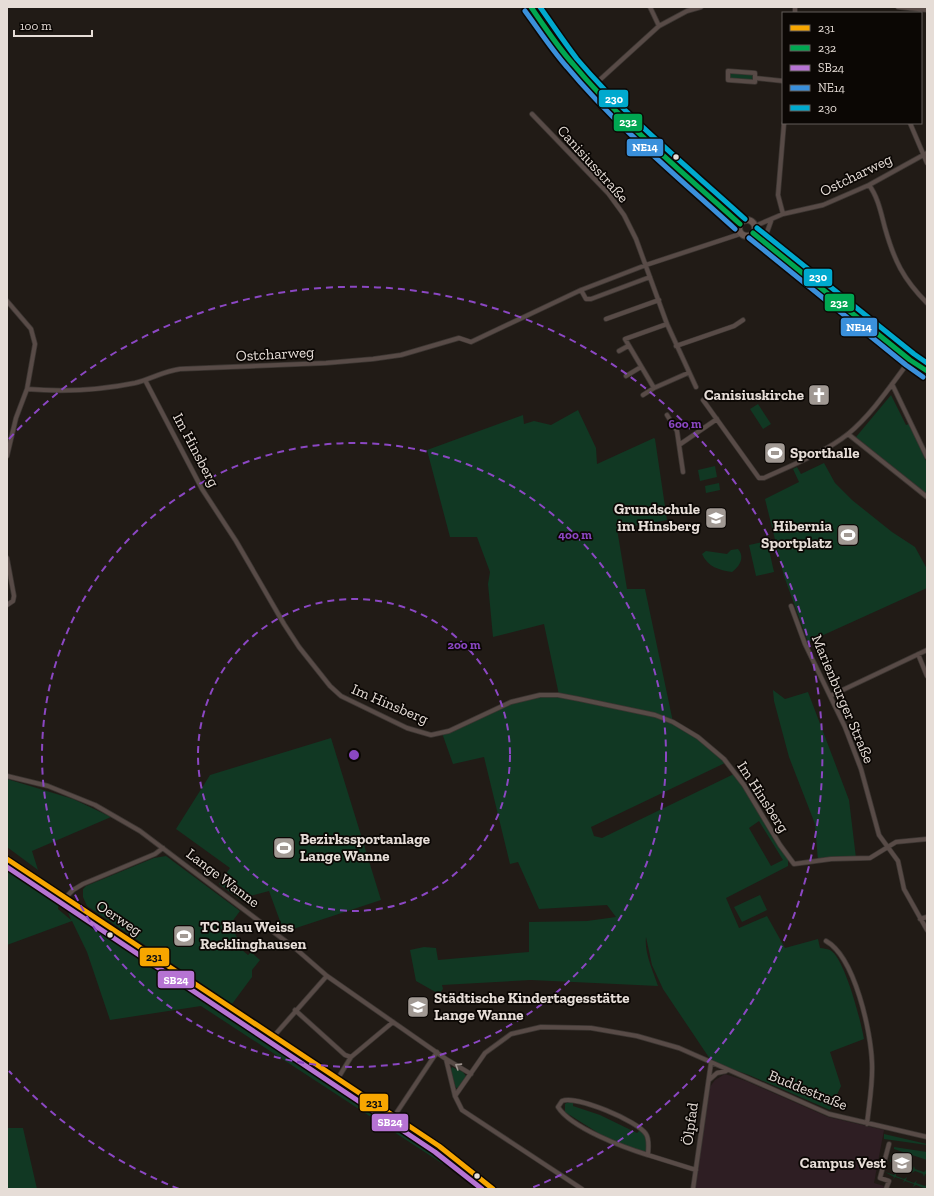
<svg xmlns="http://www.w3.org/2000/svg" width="934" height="1196" font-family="'Zilla Slab',serif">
<rect width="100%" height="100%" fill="#211b16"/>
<!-- commercial -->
<path fill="#2e1e23" d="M725,1074L746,1081L828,1117L884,1130L874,1183L884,1186L883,1189H694L710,1087L715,1080Z"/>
<!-- green -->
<path fill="#113823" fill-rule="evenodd" d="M730,73L753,75L752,80L729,78Z
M891,395L906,425L909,424L927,463V494L856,437Z
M758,404L771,424L763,429L750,409Z
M578,410L596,448L597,464L654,438L655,439L667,520L617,529L627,589H645L673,722L698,737L725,763L591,827L594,836L602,838L736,773L788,857V866L726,898L739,928L767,916L785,948L818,939L820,948C823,948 827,949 830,950C845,958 861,1022 864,1039L830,1052L841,1086L830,1110L749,1075L712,1062L663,989L652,965L646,937C644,952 653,971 658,986L531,980L442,985L443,989L439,994L416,981L410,950L424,947L436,948L438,960L529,952V922L587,921L616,917L607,905L539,909L518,862L510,864L484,757L453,764L442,733L497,708L529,697L559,695L544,624L493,637L488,584L490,572L477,537H450L427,450L523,415L524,424L534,421L551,425ZM759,821L783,860L771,866L749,828Z
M824,463L835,483L852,500L892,532L915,547L927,569V588L808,642L784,576L765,499L799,482L793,469L797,467L801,474Z
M715,466L717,477L700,481L698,470Z
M719,483L720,490L706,493L705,486Z
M767,541L774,572L756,576L749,545Z
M738,549C745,557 740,566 732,572C719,570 708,567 702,554L706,551L727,554L731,550Z
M773,690L785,699L808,692L849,800L856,858L818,861L815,824L789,757L774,701Z
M331,738L381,900L284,932L269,891L250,896L248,893L242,901L219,884L230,868L176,829L210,775Z
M7,779L73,799L111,817L32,851L38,870L7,847Z
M166,856L240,911L231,923L242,950L248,955L251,952L260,960L252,970V977L232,1004L87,906L83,897V889L86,886L154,858Z
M7,869L59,903L58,909L71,920L66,907L272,1038L454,1159L443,1164L201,1006L110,1020L87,952L72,921L7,945Z
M760,895L767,910L742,922L734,907Z
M452,1067L463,1072L466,1076L460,1087L456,1088L455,1085L451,1069Z
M568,1102H573V1106L600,1115L637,1133L640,1130C647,1136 647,1142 646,1151L642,1152L603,1136L565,1112V1104Z
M7,1128H23L37,1189H7Z
M884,1134L927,1144V1145L884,1139Z
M894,1147L927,1152V1160L894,1149Z
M894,1159L895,1162L903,1165L904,1162L905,1166L913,1169L914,1166L915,1169L924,1172L926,1170L927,1175L925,1174L924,1177L923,1174L915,1171L912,1173L913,1170L904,1167L902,1169L903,1166L894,1163L892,1165V1163L889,1160L893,1161Z
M885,1172L894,1175L896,1173V1176L904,1179L907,1177L906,1180L914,1183L917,1180L916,1183L925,1186L927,1184L926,1189L916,1185L913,1187L914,1184L905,1181L903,1183L904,1180L895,1177L893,1180L894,1177Z"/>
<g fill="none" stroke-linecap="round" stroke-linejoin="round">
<!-- street casing -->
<g stroke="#3c3632" stroke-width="5.5">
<path id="street" d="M650,7L659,26
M898,7L927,10
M795,13V7
M728,71L755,73V82L728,80Z
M755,78L783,81
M593,86L659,26L687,11L701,7
M532,114L608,193L624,215L636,239L667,324L696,387
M910,123L927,163
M869,185C878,197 881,213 885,228C894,260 903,279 927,303
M783,214L778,195L784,123
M755,226L783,214L823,205L869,185L927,153
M769,245L766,235L771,221
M581,290L586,299H591L650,277
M7,301L31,329L35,344L27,389L16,418L7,456
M606,319L659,300
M667,324L625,339L654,388L688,373
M676,346L734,326L743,320
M619,351L628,346
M626,376L641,367
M145,380L202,489L236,541L284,624L299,647L330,686L341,696L407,728L431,735L449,731L511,702L540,695H558L579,699L655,715L673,722L698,737L724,759L744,785L780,845L794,864L831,859L870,858L896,842L927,839
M892,384L927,457
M27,389C63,392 101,390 135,383C151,379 164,371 180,369L326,363L373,359L401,355L459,338L471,342L581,290L646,265L740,234
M643,395L654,388
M703,400L759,478H764C792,465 824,453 848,434C873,413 891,385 910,360
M667,415L677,431L683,472
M848,434L927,497
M679,445L717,419
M7,558L14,596L13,601L7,605
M791,606L805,644L845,727L861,769L879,835L898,861L904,889L927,930
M918,654L927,676
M830,696L927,650
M7,776L48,786L95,805L140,831L296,949L327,976L446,1059L455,1096L462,1110L582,1189
M65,898L73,890L83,884L155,854L163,848
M920,919L927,917
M826,941C855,957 871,1032 872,1063C873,1084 869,1104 867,1124
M295,1010L345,1055L351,1057
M273,1037L325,978
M446,1059L471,1074
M340,1075L351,1057L393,1022
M709,1080L717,1073L726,1071
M455,1096L485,1053L511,1034L541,1027L591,1028L637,1036L679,1048L829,1114L927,1137
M397,1112L437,1052
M648,1155C625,1148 571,1128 558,1107L562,1101C576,1095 638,1121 646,1134C650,1140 648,1149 648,1155L696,1170
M693,1189L711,1063
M886,1189L889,1181L880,1178L889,1144"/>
</g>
<!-- secondary casing -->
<g stroke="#3c3632" stroke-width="8">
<path id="secondary" d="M531,7C546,28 561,51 578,70C626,126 686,174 740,224
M739 228a8 8 0 1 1 16 0a8 8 0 1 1-16 0Z
M753,233L910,360L927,371
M7,859L393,1117L439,1146L493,1189"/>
</g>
<!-- primary casing -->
<g stroke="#3c3632" stroke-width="8">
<path id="primary" d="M7,860H8"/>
</g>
<!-- street -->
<use href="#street" stroke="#584b47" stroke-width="4"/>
<!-- secondary -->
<use href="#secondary" stroke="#665651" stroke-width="6"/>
<!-- primary -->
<use href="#primary" stroke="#64534d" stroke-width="7"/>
<!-- bus-1 casing -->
<g stroke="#0b0704" stroke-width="8">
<path id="bus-1" d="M7,859L439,1146L493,1189"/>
</g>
<!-- bus-2 casing -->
<g stroke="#0b0704" stroke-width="8">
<path id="bus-2" d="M531,7C544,26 557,46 573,64C622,123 683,172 740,224
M753,233L910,360L927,371"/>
</g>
<!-- bus-3 casing -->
<g stroke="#0b0704" stroke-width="8">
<path id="bus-3" d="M7,867L435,1152L482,1189"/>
</g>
<!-- bus-4 casing -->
<g stroke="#0b0704" stroke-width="8">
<path id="bus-4" d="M525,11C539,30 552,50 567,67C617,127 678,177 735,229
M749,238L906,365L923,377"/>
</g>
<!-- bus-5 casing -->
<g stroke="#0b0704" stroke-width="8">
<path id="bus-5" d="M540,7C552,24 564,42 577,59C627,118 688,167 745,219
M757,228L914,354L927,363"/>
</g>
<!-- bus-1 -->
<use href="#bus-1" stroke="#f7a600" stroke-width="5"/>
<!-- bus-2 -->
<use href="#bus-2" stroke="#00a651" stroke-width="5"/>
<!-- bus-3 -->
<use href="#bus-3" stroke="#b673d3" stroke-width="5"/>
<!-- bus-4 -->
<use href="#bus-4" stroke="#3a90db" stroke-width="5"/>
<!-- bus-5 -->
<use href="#bus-5" stroke="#00a9ce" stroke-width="5"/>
</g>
<!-- one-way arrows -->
<defs><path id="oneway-chevron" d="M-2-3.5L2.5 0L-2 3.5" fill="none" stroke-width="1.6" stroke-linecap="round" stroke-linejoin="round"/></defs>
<use stroke="#9f948f" href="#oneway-chevron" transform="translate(458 1066) rotate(-148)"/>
<!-- distance rings -->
<g fill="none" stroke="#8b47c3" stroke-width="2" stroke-dasharray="7 5">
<circle cx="354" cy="755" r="156"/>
<circle cx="354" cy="755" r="312"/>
<path d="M179 1189A468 468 0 0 1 9 1071M9 439A468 468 0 1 1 529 1189"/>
</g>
<!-- icons -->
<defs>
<g id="church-square" transform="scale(1.15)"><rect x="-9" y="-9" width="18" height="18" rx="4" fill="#a19993" stroke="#0b0704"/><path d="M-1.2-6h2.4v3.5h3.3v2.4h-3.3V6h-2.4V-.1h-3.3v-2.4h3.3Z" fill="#fff"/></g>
<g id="stadium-square" transform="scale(1.15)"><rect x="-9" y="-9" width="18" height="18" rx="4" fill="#a19993" stroke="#0b0704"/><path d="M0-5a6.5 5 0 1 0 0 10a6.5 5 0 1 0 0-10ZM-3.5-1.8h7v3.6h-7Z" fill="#fff"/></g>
<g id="school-square" transform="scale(1.15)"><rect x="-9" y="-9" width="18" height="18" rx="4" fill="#a19993" stroke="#0b0704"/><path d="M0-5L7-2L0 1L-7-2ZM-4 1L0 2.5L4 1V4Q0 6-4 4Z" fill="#fff"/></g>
</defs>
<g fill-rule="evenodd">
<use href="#church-square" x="819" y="395"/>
<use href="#stadium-square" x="775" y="453"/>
<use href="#school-square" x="716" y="518"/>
<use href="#stadium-square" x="848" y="535"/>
<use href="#stadium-square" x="284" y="848"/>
<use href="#stadium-square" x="184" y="936"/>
<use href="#school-square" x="418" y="1007"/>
<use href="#school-square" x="902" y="1163"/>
</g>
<!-- markers -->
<g fill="#e6ddd7" stroke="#0b0704" stroke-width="1.5">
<circle cx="676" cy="157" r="3.5"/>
<circle cx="110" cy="935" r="3.5"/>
<circle cx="477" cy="1176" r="3.5"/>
</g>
<g text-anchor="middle" stroke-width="3.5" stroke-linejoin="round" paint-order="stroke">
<!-- street labels -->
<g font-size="15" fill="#e6ddd7" stroke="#0b0704">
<text transform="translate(593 164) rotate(48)" y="5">Canisiusstraße</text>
<text transform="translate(856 175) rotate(-26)" y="5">Ostcharweg</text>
<text transform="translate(275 354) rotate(-3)" y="5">Ostcharweg</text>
<text transform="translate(196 450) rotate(62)" y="5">Im Hinsberg</text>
<text transform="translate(843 699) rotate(67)" y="5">Marienburger Straße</text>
<text transform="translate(390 704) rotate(23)" y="5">Im Hinsberg</text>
<text transform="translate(763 797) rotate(57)" y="5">Im Hinsberg</text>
<text transform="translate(223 878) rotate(37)" y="5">Lange Wanne</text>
<text transform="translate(119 918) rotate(34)" y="5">Oerweg</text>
<text transform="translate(808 1090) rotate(22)" y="5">Buddestraße</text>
<text transform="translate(690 1124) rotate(-82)" y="5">Ölpfad</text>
</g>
<!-- poi labels -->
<g font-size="15" font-weight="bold" fill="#e6ddd7" stroke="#0b0704" text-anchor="end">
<text x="804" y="400">Canisiuskirche</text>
<text x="790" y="458" text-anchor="start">Sporthalle</text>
<text x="700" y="514">Grundschule<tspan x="700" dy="17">im Hinsberg</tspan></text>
<text x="832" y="531">Hibernia<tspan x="832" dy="17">Sportplatz</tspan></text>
<text x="300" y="844" text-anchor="start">Bezirkssportanlage<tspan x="300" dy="17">Lange Wanne</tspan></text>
<text x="200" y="932" text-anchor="start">TC Blau Weiss<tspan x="200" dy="17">Recklinghausen</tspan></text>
<text x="434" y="1003" text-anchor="start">Städtische Kindertagesstätte<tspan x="434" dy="17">Lange Wanne</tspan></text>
<text x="886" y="1168">Campus Vest</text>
</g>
</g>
<circle cx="354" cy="755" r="6" fill="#8b47c3" stroke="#0b0704" stroke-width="2"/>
<g font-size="12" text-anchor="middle" font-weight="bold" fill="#8b47c3" stroke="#0b0704" stroke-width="3.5" stroke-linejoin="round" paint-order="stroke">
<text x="685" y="428">600 m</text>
<text x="575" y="539">400 m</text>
<text x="464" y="649">200 m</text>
</g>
<g stroke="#0b0704" stroke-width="1.5">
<rect x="598" y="89" width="31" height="19" rx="4" fill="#00a9ce"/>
<rect x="613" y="113" width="30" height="19" rx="4" fill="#00a651"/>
<rect x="626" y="138" width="38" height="19" rx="4" fill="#3a90db"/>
<rect x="803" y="268" width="30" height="19" rx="4" fill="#00a9ce"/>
<rect x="824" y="293" width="31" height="19" rx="4" fill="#00a651"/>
<rect x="840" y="317" width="38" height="20" rx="4" fill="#3a90db"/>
<rect x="139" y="947" width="31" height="20" rx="4" fill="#f7a600"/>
<rect x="157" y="970" width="38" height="19" rx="4" fill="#b673d3"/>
<rect x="359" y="1093" width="30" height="19" rx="4" fill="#f7a600"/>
<rect x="371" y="1113" width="38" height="19" rx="4" fill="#b673d3"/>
</g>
<g font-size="11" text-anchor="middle" font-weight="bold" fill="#fff">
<text x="614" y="103">230</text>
<text x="628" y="126">232</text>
<text x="645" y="151">NE14</text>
<text x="818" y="281">230</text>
<text x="839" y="307">232</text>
<text x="859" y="331">NE14</text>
<text x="176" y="984">SB24</text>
<text x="390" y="1126">SB24</text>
</g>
<g font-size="11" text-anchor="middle" font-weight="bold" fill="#111">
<text x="154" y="961">231</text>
<text x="374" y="1107">231</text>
</g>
<!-- border -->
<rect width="934" height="1196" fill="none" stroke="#e6ddd7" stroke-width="16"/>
<!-- legend -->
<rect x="782" y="12" width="140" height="112" fill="#0b0704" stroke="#635d58"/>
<rect x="790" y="25" width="20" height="6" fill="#f7a600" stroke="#635d58"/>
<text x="818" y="32" font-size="12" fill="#e6ddd7">231</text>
<rect x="790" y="45" width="20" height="6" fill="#00a651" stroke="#635d58"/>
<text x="818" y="52" font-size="12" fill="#e6ddd7">232</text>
<rect x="790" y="65" width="20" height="6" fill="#b673d3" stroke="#635d58"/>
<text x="818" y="72" font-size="12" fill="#e6ddd7">SB24</text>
<rect x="790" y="85" width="20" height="6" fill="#3a90db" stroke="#635d58"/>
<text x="818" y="92" font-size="12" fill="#e6ddd7">NE14</text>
<rect x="790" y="105" width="20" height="6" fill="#00a9ce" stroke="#635d58"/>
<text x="818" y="112" font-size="12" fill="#e6ddd7">230</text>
<!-- scale -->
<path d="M14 30v6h78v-6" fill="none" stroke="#e6ddd7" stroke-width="2"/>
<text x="20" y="30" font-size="12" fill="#e6ddd7" stroke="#0b0704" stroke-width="3" paint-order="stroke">100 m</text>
</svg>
